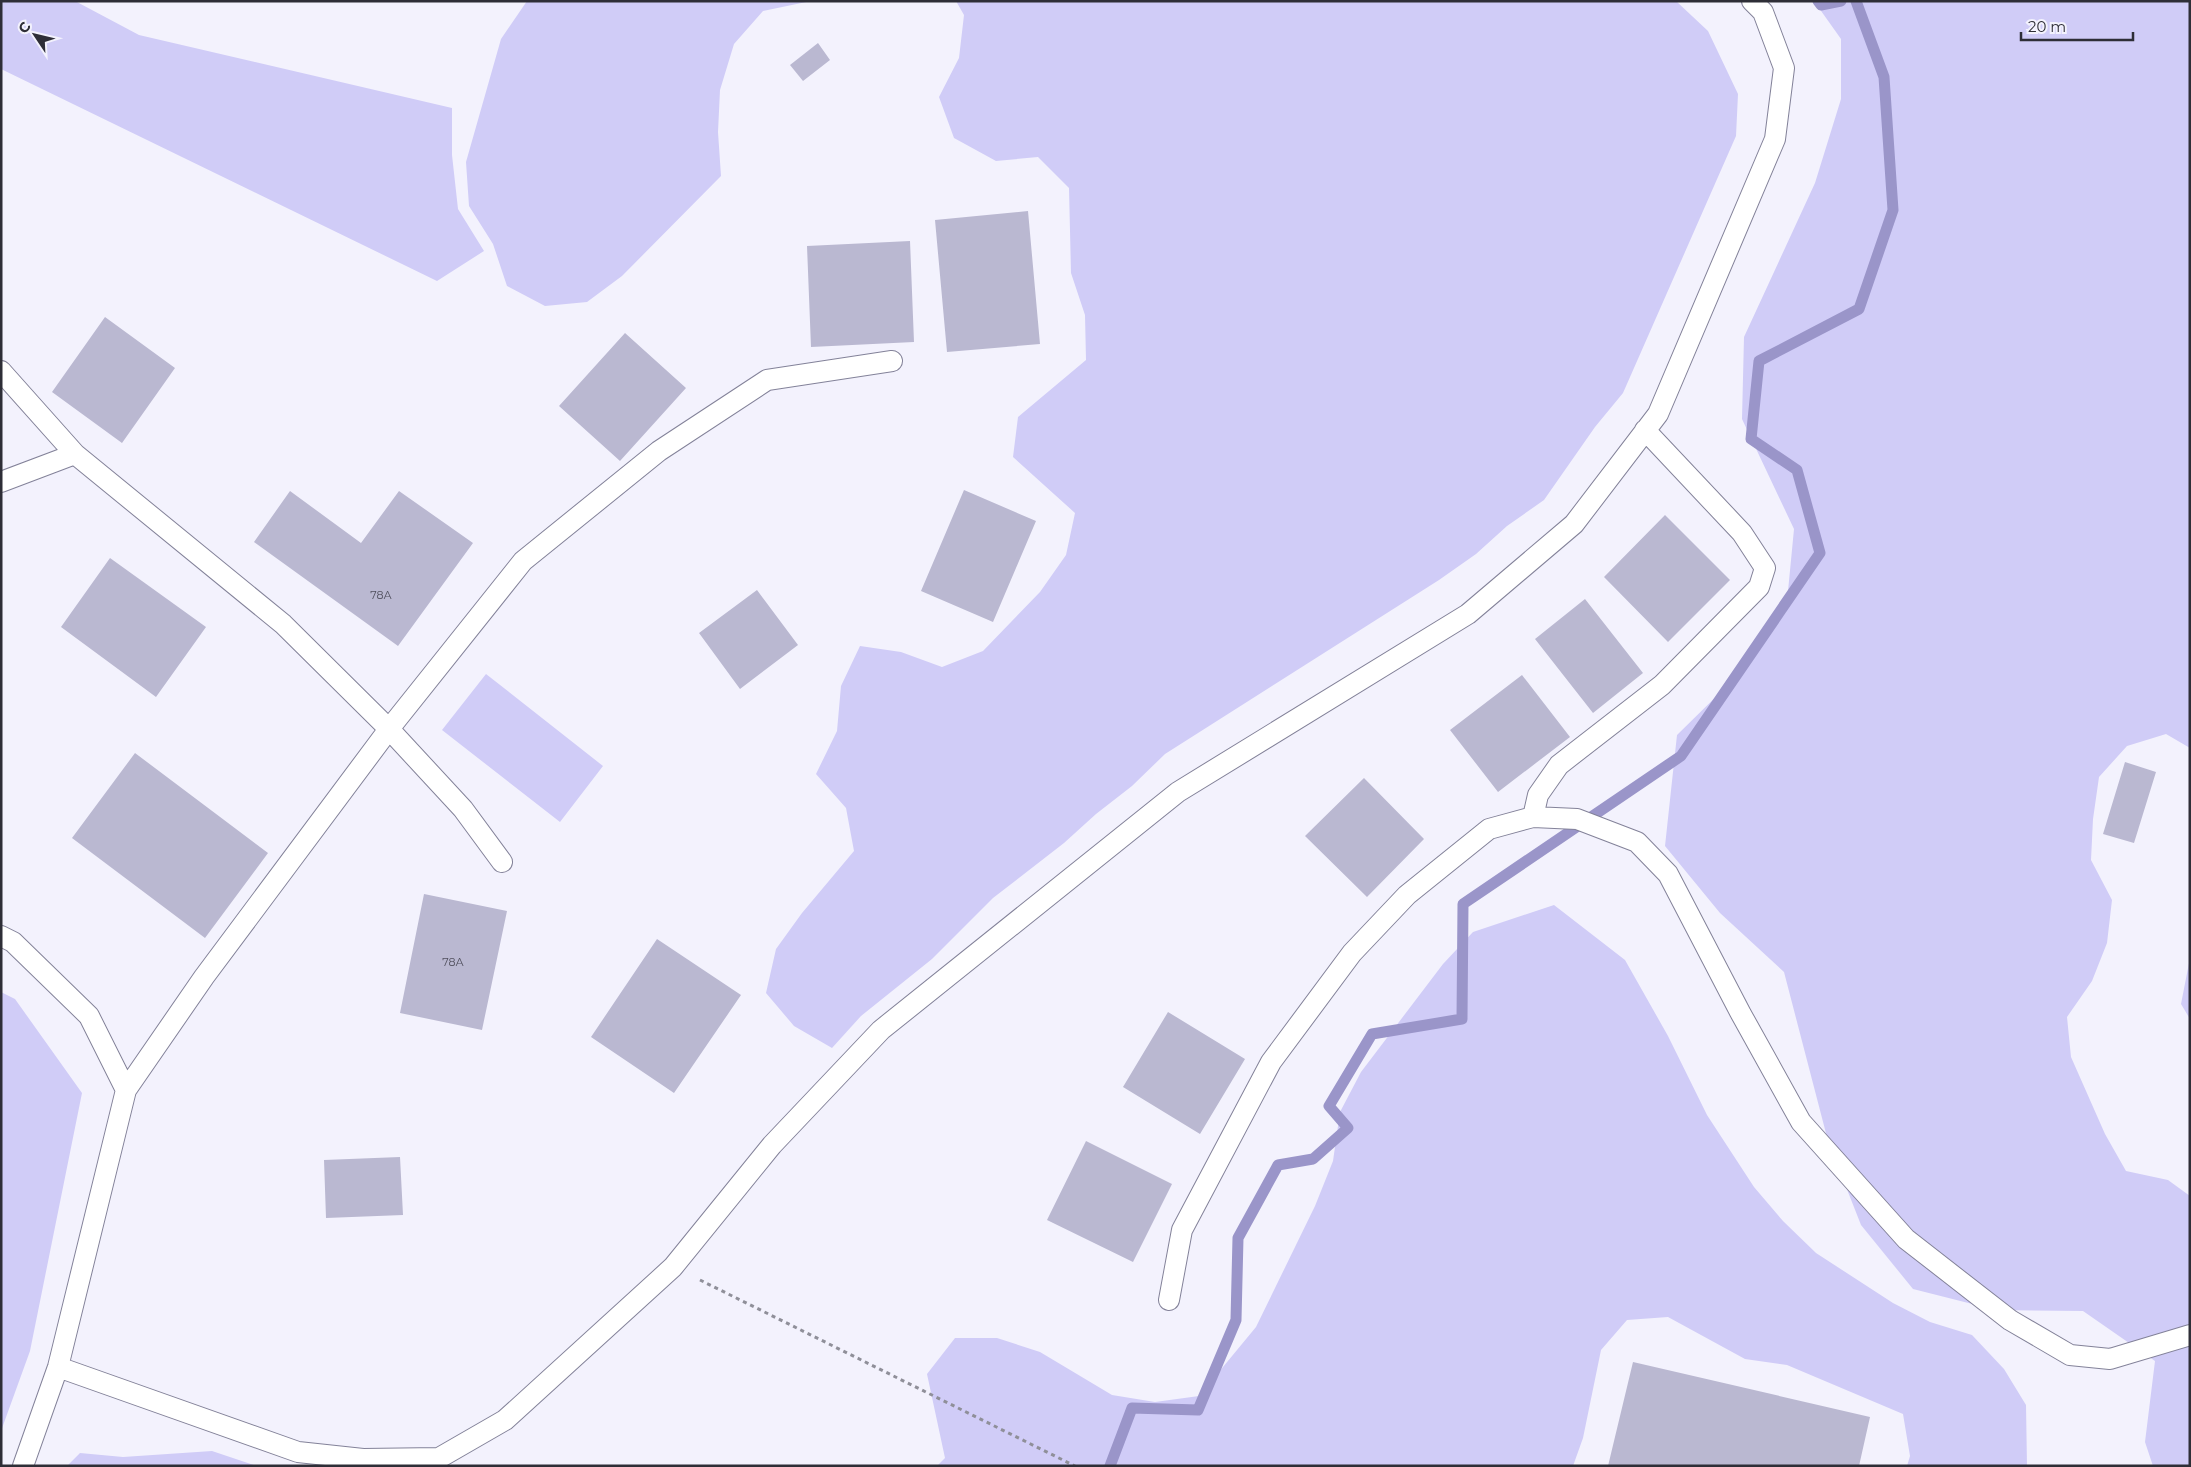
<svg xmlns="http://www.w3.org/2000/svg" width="2191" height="1467" font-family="Montserrat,sans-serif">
<rect width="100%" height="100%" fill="#f3f2fd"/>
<!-- green -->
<path fill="#d0ccf7" d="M1,1H75L139,35L452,108V155L458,209L484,251L437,281L1,69Z
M527,1H811L763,11L734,44L720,90L718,132L721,176L622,276L587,302L545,306L507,286L493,244L469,206L466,162L501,39Z
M956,1H1676L1708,31L1738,94L1736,136L1623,393L1595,427L1544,500L1507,526L1476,554L1439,580L1165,754L1132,786L1096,814L1064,843L993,898L932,959L861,1016L832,1048L794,1026L766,993L776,949L802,913L854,851L846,808L816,774L837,731L841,686L860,646L901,652L942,667L983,651L1040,592L1066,555L1075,513L1013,457L1018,417L1086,360L1085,315L1071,273L1069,188L1038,157L996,161L954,138L939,97L959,58L964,15Z
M1814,1H2190V748L2166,734L2127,746L2099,777L2093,819L2091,860L2112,900L2107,943L2092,981L2067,1017L2071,1057L2105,1134L2126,1171L2168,1180L2190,1196V1466H2153L2145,1442L2155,1361L2083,1311L1996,1310L1913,1289L1861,1225L1828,1141L1784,972L1720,913L1665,846L1677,735L1735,678L1786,612L1794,529L1742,419L1744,337L1815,183L1841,99V39Z
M486,674L603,766L560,822L442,730Z
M1554,905L1625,960L1668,1036L1707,1115L1754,1187L1783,1221L1816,1253L1893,1303L1930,1322L1972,1335L2004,1369L2026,1405L2027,1466H1907L1910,1456L1903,1414L1787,1365L1745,1359L1668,1317L1627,1320L1601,1350L1583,1438L1573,1466H937L945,1458L927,1374L955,1338H997L1040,1352L1112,1395L1155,1402L1199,1396L1256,1327L1315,1206L1333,1161L1340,1112L1361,1072L1443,964L1473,932Z
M2190,958V1019L2181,1004Z
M1,992L15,999L82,1093L30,1351L1,1431Z
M212,1451L257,1466H67L80,1453L123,1457Z"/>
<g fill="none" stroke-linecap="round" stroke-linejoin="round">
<!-- stream -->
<path stroke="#9a95c9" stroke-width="11" d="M1818,1L1821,5L1841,1
M1110,1466L1132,1408L1198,1410L1236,1320L1238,1238L1278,1165L1313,1159L1348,1128L1329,1106L1372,1034L1462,1019L1463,904L1681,756L1820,553L1797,470L1751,439L1759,361L1859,309L1893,210L1884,77L1856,1"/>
</g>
<!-- building -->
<path fill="#bab8d1" d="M818,43L830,60L803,81L790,65Z
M1028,211L1040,344L947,352L935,220Z
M910,241L914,342L811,347L807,246Z
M105,317L175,368L122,443L52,392Z
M625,333L686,388L620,461L559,406Z
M964,490L1036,521L993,622L921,591Z
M290,491L361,543L399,491L473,543L398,646L254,542Z
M1665,515L1730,580L1668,642L1604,577Z
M110,558L206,627L156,697L61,627Z
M757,590L798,645L740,689L699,633Z
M1585,599L1643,673L1593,713L1535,639Z
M1522,675L1570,737L1498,792L1450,730Z
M135,753L268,853L205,938L72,838Z
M2125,762L2156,772L2134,843L2103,834Z
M1364,778L1424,839L1367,897L1305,836Z
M424,894L507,911L482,1030L400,1013Z
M657,939L741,995L674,1093L591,1037Z
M1168,1012L1245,1059L1200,1134L1123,1087Z
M1086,1141L1172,1184L1133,1262L1047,1220Z
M400,1157L403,1215L326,1218L324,1160Z
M1633,1362L1870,1417L1859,1466H1608Z"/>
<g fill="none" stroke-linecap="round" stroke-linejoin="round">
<!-- lane casing -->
<g stroke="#838299" stroke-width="22">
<path id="lane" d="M1,371L75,454L283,624L389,729L463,809L502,862
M1,482L75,454
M1533,817L1538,795L1559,765L1662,685L1759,587L1765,568L1742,533L1645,430
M1,936L13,942L89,1016L126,1090L58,1367L23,1466
M126,1090L204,977L389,729L523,561L659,451L767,380L892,361
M1169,1300L1182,1230L1271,1062L1352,953L1407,895L1489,829L1533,817L1577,819L1637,842L1668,874L1741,1014L1801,1122L1906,1239L2010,1320L2070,1355L2110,1359L2190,1335
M58,1367L298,1452L363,1459L439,1458L505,1420L673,1267L772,1145L881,1030L1178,792L1468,614L1574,524L1658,414L1775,139L1784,68L1763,12L1752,1"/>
</g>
<!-- path -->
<path stroke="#8f8f99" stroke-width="3" stroke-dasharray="4 4" stroke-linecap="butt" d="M700,1280L1075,1466"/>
<!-- lane -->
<use href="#lane" stroke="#fff" stroke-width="20"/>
</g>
<g text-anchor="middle" stroke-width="4" stroke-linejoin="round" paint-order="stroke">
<!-- number labels -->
<g font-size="11" fill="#51505e">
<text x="381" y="599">78А</text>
<text x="453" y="966">78А</text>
</g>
</g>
<!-- border -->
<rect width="2191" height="1467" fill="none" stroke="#2e2e37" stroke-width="5"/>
<!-- north arrow -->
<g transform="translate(35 35) rotate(305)" stroke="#f3f2fd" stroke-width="4" paint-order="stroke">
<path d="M0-4L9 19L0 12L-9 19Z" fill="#2e2e37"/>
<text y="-8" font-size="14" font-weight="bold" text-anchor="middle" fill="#2e2e37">С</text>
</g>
<!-- scale -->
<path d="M2021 32v8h112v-8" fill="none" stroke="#2e2e37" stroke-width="2.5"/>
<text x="2028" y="32" font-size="15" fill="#2e2e37" stroke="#f3f2fd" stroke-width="4" paint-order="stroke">20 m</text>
</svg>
